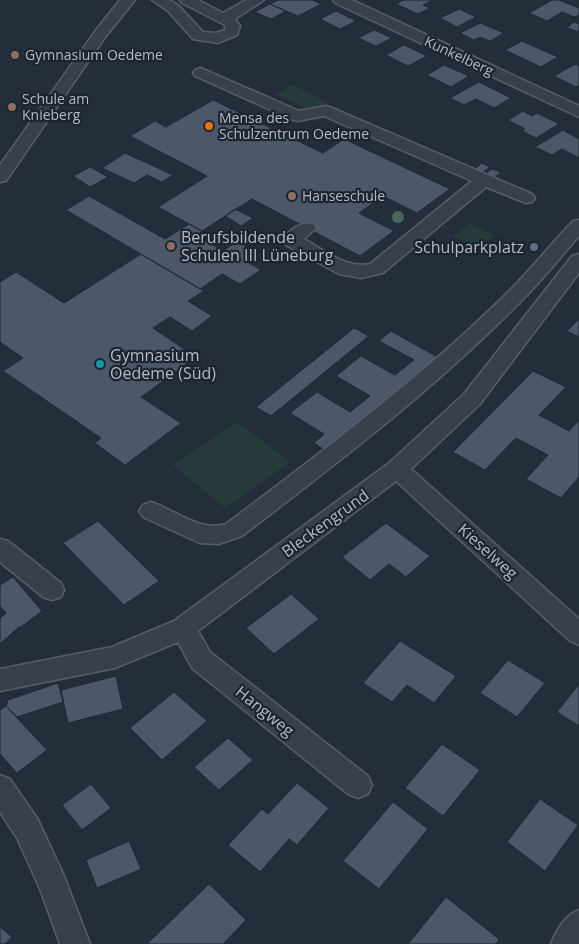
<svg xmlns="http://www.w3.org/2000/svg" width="579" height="944" font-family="'Open Sans',sans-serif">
<rect width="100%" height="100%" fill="#242e3b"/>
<!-- green -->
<path fill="#263a3c" d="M292,85L327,102L312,111L276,95Z
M469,224L494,235L479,248L454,237Z
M237,422L290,462L225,508L173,465Z"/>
<!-- building -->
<path fill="#4c5867" stroke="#1f2732" d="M278,0H312L321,4L298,16L270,4Z
M404,0H433L423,5L430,8L418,14L396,4Z
M552,0H559L579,8V15L574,17L562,12L547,21L529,13Z
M270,4L286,11L271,19L255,12Z
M459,9L476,17L457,27L440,18Z
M336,11L356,21L340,29L320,19Z
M574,22L579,24V32L567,28Z
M480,23L504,33L490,41L480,37L474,40L460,33Z
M374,30L392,38L376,46L358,38Z
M522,41L558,57L541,67L505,50Z
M404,45L427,56L408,66L386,55Z
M575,64L579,66V85L576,87L554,76Z
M444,65L469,76L451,87L427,75Z
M479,82L511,98L494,108L476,99L464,105L450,98Z
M213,100L323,153L344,139L450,189L417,213L383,196L359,213L394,231L360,256L252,199L202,231L158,207L207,176L130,136L155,121L166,127Z
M523,111L532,116L537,113L559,124L536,138L522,131L525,129L508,120Z
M563,130L579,139V158L562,149L552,155L535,147Z
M125,153L173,175L162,182L147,175L134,183L102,168Z
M482,163L490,167L480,174L472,171Z
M90,167L108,177L90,187L73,176Z
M492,169L501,172L491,180L482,176Z
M89,196L165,239L189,224L209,235L202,239L223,251L237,241L256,252L244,260L261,270L240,284L222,274L200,289L66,210Z
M235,209L253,218L241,226L225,216Z
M141,254L204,291L188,301L212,316L192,331L170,317L153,328L196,357L141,397L181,423L125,465L95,443L101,438L3,371L23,358L0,342V282L16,272L64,303Z
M579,319V337L567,331Z
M354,328L369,336L271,416L256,407Z
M391,331L439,358L328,452L314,443L324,434L290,413L317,392L350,412L370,396L336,376L361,356L395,375L414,360L379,341Z
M533,371L566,387L539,415L569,431L579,420V477L561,498L526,479L548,455L516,438L485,470L453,452Z
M98,521L159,581L124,605L63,543Z
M386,523L430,556L406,577L389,564L370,580L342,557Z
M13,577L42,611L21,627H19L0,644V618L6,613L0,606V585Z
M291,594L319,619L274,654L246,628Z
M400,641L456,676L434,703L407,685L392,702L363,683Z
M508,660L545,683L517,717L480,693Z
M116,676L123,709L68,723L61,690Z
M58,683L63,702L17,717L6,706L8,700Z
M579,684V726L557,712Z
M174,692L207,721L162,760L130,728Z
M6,706L47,750L17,773L0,754V710Z
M228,738L253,760L219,790L194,767Z
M442,744L480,770L443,816L405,788Z
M297,783L329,808L297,845L289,839L260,872L228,845L262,809L268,814Z
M91,784L111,808L82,830L62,805Z
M540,799L578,825L545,871L507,842Z
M393,802L428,829L379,889L343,861Z
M129,841L141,869L97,888L86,860Z
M209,884L246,920L223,944H147Z
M446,897L499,939L496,944H408Z
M0,927L12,937L5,944H0Z"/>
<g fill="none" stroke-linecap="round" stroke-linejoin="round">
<!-- minor casing -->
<g stroke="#565e69" stroke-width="3">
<path id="minor" d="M120,0H135L106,36L6,181L0,182V165L96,30Z
M152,0H169L178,5L203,32L216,33L225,30V25L182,3L180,0H198L223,13L246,0H264L235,19L240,26L237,35L218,43L193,39L168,11Z
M333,0H352L579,106V117L335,3Z
M201,68L299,111L326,106L332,108L532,194L535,198L532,202L526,203L486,187L383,273L361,278L339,274L284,244L282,240C289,230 301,221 313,224L316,228L304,239C324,250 346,269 370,264L472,181L324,116L297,121L291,119L195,76L193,73L195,70Z
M579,220V236C561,256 545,277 526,296C440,385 340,461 242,536L219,544L200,543L143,517L139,511L143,505L151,502C175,510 200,532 226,524C324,450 424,376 512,288C533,267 552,243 573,221Z
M579,254V273L480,404L411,469L579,619V645L570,641L396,481L198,631L210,652L368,776L372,785L368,794L358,798L348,794L192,668L178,642L115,668L0,691V669L112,647L174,621L389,463L464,394L572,256Z
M0,539L8,541L61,583L64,590L61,597L52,600L43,597L0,562Z
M0,775L10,779L37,818L64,876L90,944H60L40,889L17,838L0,812Z
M579,910V944H551C557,929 564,916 579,910Z"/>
</g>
<!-- minor -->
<use href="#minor" fill="#38404b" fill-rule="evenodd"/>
</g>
<!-- trees -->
<circle fill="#4b675a" cx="398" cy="217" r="6"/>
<!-- markers -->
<g fill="#8d6e63" stroke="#1d2530" stroke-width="2">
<circle cx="15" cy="55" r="5"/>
<circle cx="12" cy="107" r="5"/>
<circle cx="292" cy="196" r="5"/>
<circle cx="171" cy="246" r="5"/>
</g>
<circle fill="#e8710a" stroke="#1d2530" stroke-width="2" cx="209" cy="126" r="5"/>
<circle fill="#5c6f8a" stroke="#1d2530" stroke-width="2" cx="534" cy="247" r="5"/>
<circle fill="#0f9aa8" stroke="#1d2530" stroke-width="2" cx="100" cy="364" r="5"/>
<g text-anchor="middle" stroke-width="4.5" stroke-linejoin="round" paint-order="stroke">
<!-- far-poi labels -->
<g font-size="14" fill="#b3bbc7" stroke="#1d2530" text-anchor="start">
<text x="25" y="60">Gymnasium Oedeme</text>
<text x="22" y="104">Schule am<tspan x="22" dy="16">Knieberg</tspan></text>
<text x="219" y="123">Mensa des<tspan x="219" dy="16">Schulzentrum Oedeme</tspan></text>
<text x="302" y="201">Hanseschule</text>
</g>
<!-- far-street labels -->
<g font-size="14" fill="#b3bbc7" stroke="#1d2530">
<text transform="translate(459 56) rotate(25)" y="5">Kunkelberg</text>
</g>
<!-- poi labels -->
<g font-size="16" fill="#b3bbc7" stroke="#1d2530" text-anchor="start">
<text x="181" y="243">Berufsbildende<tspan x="181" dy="18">Schulen III Lüneburg</tspan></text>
<text x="524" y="253" text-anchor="end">Schulparkplatz</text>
<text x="110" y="361">Gymnasium<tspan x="110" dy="18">Oedeme (Süd)</tspan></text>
</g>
<!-- street labels -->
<g font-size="16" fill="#b3bbc7" stroke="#1d2530">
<text transform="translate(325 523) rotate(-36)" y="6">Bleckengrund</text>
<text transform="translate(488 551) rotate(42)" y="6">Kieselweg</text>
<text transform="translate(265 711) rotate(39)" y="6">Hangweg</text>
</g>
</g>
</svg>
